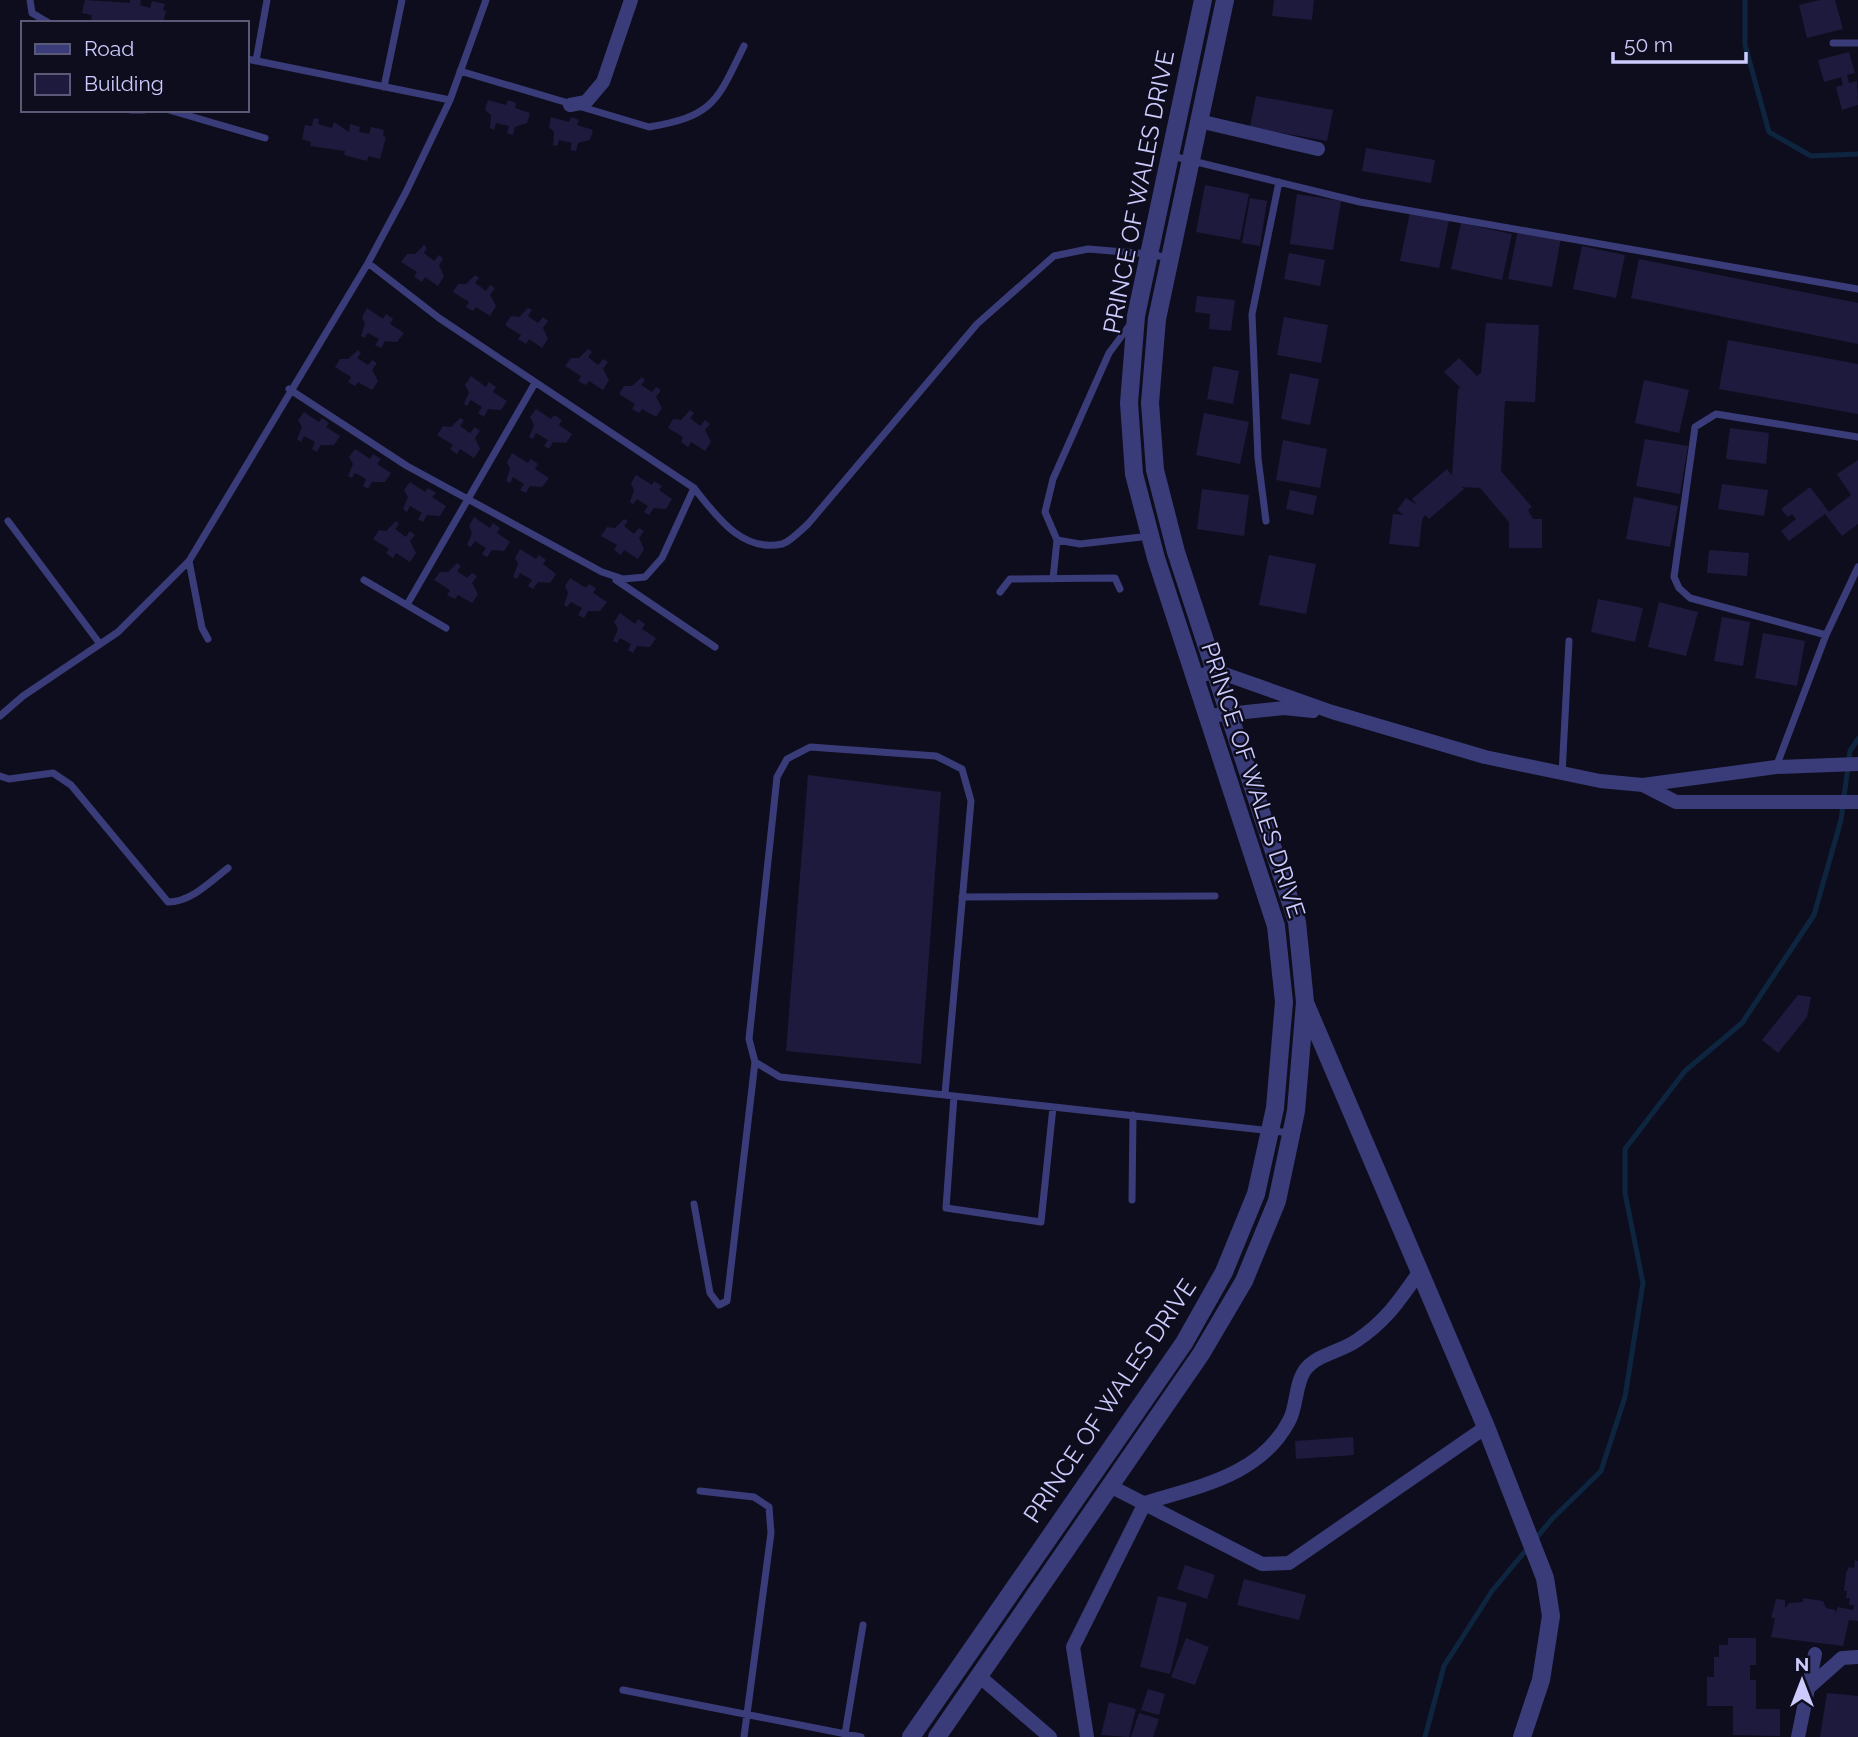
<svg xmlns="http://www.w3.org/2000/svg" width="1858" height="1737" font-family="Raleway,sans-serif">
<rect width="100%" height="100%" fill="#0e0d1d"/>
<g fill="none" stroke-linecap="round" stroke-linejoin="round">
<!-- stream -->
<path stroke="#0e2540" stroke-width="5" d="M1745,0V45L1769,132L1811,156L1858,154
M1425,1737L1444,1666L1492,1591L1552,1519L1601,1471L1625,1397L1643,1283L1625,1193V1149L1685,1071L1742,1023L1814,915L1841,820L1850,751L1858,739"/>
</g>
<!-- building -->
<path fill="#1e1a3d" d="M85,0L130,3V0H141L140,5L150,8L152,1L165,4L163,10L166,11L163,23H104L91,20L92,15L82,13Z
M1274,0H1314L1312,20L1272,16Z
M1820,0H1835L1843,29L1807,38L1799,5Z
M1849,52L1855,73L1847,75L1849,83L1857,81L1858,105L1842,110L1836,87L1843,85L1841,77L1824,82L1818,60Z
M1256,96L1333,110L1327,141L1250,127Z
M488,100L506,105L508,100L516,103L515,108L530,113L527,123L515,127L513,135L507,133L509,126L496,123L494,130L490,128L491,115L485,110Z
M551,117L569,122L571,117L579,120L577,125L593,130L590,140L578,143L576,151L570,150L572,143L559,140L557,146L553,145L554,132L549,127Z
M314,118L319,119L318,124L332,128L334,122L349,132L350,124L360,127L359,132L369,134L371,127L384,130L383,136L386,137L380,159L368,156L367,161L344,155L345,151L310,146L311,142L302,139L305,125L312,126Z
M1366,148L1435,160L1431,183L1362,171Z
M1205,185L1249,194L1240,240L1196,232Z
M1297,194L1341,201L1333,250L1290,244Z
M1250,198L1267,201L1260,246L1242,243Z
M1410,212L1449,220L1439,268L1400,261Z
M1461,223L1512,234L1502,280L1451,269Z
M1518,230L1561,238L1552,287L1508,279Z
M424,245L427,248L424,253L434,261L439,255L443,259L439,265L444,276L438,286L425,277L422,282L414,277L417,272L401,262L407,254H415Z
M1582,246L1625,255L1616,298L1573,289Z
M1289,253L1325,260L1320,286L1284,279Z
M1639,259L1858,303V344L1631,298Z
M475,275L479,278L475,283L486,291L490,285L495,288L490,295L496,306L490,316L476,307L473,311L466,307L469,302L453,292L458,284H466Z
M1197,296L1235,300L1231,331L1209,329L1210,314L1195,312Z
M367,308L383,319L386,314L393,319L390,324L404,333L397,342L385,341L381,348L375,345L379,339L368,333L364,338L361,336L365,324L362,317Z
M528,308L532,310L528,316L538,323L543,317L548,321L543,328L548,339L542,348L529,339L526,344L518,339L521,335L505,325L511,316L519,317Z
M1284,317L1328,325L1321,363L1277,355Z
M1486,323L1539,325L1535,402L1505,401L1501,471L1532,507L1528,510L1533,519H1542V548H1509V522L1480,488L1462,487L1464,489L1429,519L1425,515L1422,520L1419,547L1389,544L1393,514L1404,515L1397,510L1406,498L1417,505L1412,499L1447,469L1452,476L1458,389L1461,388L1444,372L1459,358L1477,376L1481,373Z
M1728,340L1858,364V414L1719,389Z
M588,349L592,352L588,357L598,365L603,359L608,362L603,369L609,380L603,390L589,381L586,385L578,381L581,376L565,366L571,358H579Z
M358,350L361,353L357,358L368,365L372,360L377,363L372,370L378,381L372,390L358,382L355,386L348,382L351,377L335,367L340,359H348Z
M1213,366L1239,371L1233,404L1207,399Z
M1290,373L1319,379L1310,425L1281,419Z
M471,376L486,387L489,382L496,387L493,392L507,401L501,410L488,409L484,417L478,413L482,407L471,400L467,406L464,404L469,392L465,385Z
M642,377L645,380L641,385L652,392L656,387L661,390L656,397L662,408L656,417L642,409L639,413L632,409L635,404L619,394L624,386H632Z
M1644,380L1689,390L1679,433L1635,423Z
M536,409L551,419L554,415L562,420L559,425L572,434L566,443L553,442L549,449L544,446L548,440L536,433L533,439L529,437L534,425L530,417Z
M690,410L694,413L690,418L700,426L705,420L710,424L705,430L711,442L705,451L691,442L688,447L681,442L683,437L668,428L673,419L681,420Z
M304,412L319,422L322,418L329,423L326,427L340,436L334,445H321L317,452L312,449L315,442L304,436L301,442L297,439L302,427L298,420Z
M1204,413L1249,422L1240,464L1196,455Z
M460,418L464,420L460,426L470,433L475,427L480,431L475,438L480,449L474,458L460,449L457,454L450,449L453,445L437,435L443,426L451,427Z
M1730,428L1769,433L1766,464L1726,459Z
M1645,439L1688,446L1680,494L1636,486Z
M1283,440L1327,449L1320,488L1276,480Z
M355,449L370,459L373,454L381,459L377,464L391,473L385,482H372L368,489L363,486L366,479L355,473L352,478L348,476L353,464L349,457Z
M512,453L528,463L531,459L538,464L535,469L549,478L542,487L530,486L526,493L520,490L524,484L513,477L510,483L506,481L510,469L507,462Z
M1858,460V524L1842,536L1825,514L1789,541L1781,531L1796,519L1792,514L1788,517L1781,509L1810,487L1829,512L1851,495L1837,474Z
M636,475L652,485L654,481L662,486L659,490L672,499L666,509L654,508L649,515L644,512L648,506L637,499L633,504L630,502L634,490L631,483Z
M410,482L425,492L428,488L436,493L432,497L446,506L440,516L427,515L423,522L418,519L422,513L410,506L407,512L403,509L408,497L404,490Z
M1722,484L1768,490L1764,516L1718,509Z
M1202,489L1249,495L1244,536L1197,529Z
M1290,490L1317,496L1313,515L1286,509Z
M1634,497L1678,506L1670,547L1626,539Z
M474,517L490,528L493,523L500,528L497,533L510,542L504,551L492,550L487,557L482,554L486,548L475,541L471,547L467,545L472,533L469,526Z
M624,519L628,521L624,526L634,534L639,528L644,531L639,538L644,549L638,559L624,550L621,555L614,550L617,545L601,536L607,527L615,528Z
M396,521L399,524L395,529L406,537L410,531L415,535L410,541L416,553L410,562L396,553L393,558L386,553L389,549L373,539L379,530L386,531Z
M520,549L536,559L539,555L546,560L543,564L556,574L550,583L538,582L533,589L528,586L532,580L520,573L517,579L513,577L518,564L515,558Z
M1709,550L1749,553L1747,576L1707,573Z
M1269,555L1316,564L1306,614L1259,605Z
M457,563L461,566L457,571L467,578L472,573L477,576L472,583L478,594L472,603L458,595L455,599L447,595L450,590L434,580L440,572H448Z
M570,578L586,588L589,584L596,588L593,593L607,602L600,611H588L584,618L578,615L582,608L571,602L567,607L564,605L568,593L565,586Z
M1598,599L1643,608L1635,642L1591,632Z
M1659,602L1698,612L1686,656L1648,647Z
M620,613L635,624L638,619L645,624L642,629L656,638L650,647L637,646L633,653L628,650L631,644L620,638L617,643L613,641L618,629L614,622Z
M1722,617L1750,622L1743,666L1714,661Z
M1763,633L1805,641L1797,686L1755,678Z
M808,775L941,792L921,1064L786,1051Z
M1798,995L1811,997L1807,1017L1778,1053L1762,1040Z
M1353,1437L1354,1455L1296,1459L1295,1441Z
M1855,1560L1858,1561V1621L1849,1620L1843,1646L1771,1637L1775,1618H1771L1776,1599L1785,1600V1608L1789,1603L1803,1602V1598L1823,1601L1826,1608L1835,1610V1614L1838,1607L1853,1610L1854,1605H1849L1850,1598H1846L1847,1591H1844L1846,1573L1849,1567L1854,1568Z
M1185,1565L1215,1575L1207,1599L1177,1589Z
M1244,1579L1306,1595L1299,1620L1237,1605Z
M1158,1596L1187,1603L1170,1674L1140,1667Z
M1186,1638L1209,1647L1195,1685L1171,1677Z
M1728,1638H1756V1665H1750V1680H1756V1709H1780V1736L1733,1735V1706H1707V1677H1714V1657H1719V1645H1728Z
M1148,1689L1165,1694L1159,1715L1141,1710Z
M1827,1693L1858,1696V1737H1820Z
M1109,1702L1136,1709L1129,1737L1101,1735Z
M1139,1713L1159,1719L1153,1737H1131Z"/>
<g fill="none" stroke-linecap="round" stroke-linejoin="round">
<!-- service -->
<path stroke="#3a3c7a" stroke-width="7" d="M30,0L32,13L49,23
M1833,43H1858
M247,59L450,100
M256,61L267,0
M460,71L649,127C714,116 717,101 744,46
M384,87L402,0
M131,110H144
M169,110L265,138
M1172,156L1360,202L1858,289
M368,263L439,318L694,488C715,514 741,553 782,544C790,542 801,530 808,524L977,324L1054,256L1088,249L1149,254L1169,258
M1132,322L1109,353L1053,479L1045,512L1057,540L1080,544L1150,536
M289,389L407,466L602,572L623,579L645,577L662,558L694,488
M8,521L100,644
M1266,521L1258,458L1252,314L1279,182
M189,561L202,628L208,639
M1053,579L1057,540
M364,580L446,628
M616,580L715,647
M1000,592L1010,579L1115,578L1120,589
M408,603L535,383
M1826,635L1690,598L1679,588L1674,577L1695,427L1716,414L1858,437
M0,716L23,696L118,632L189,561L368,263L406,192L450,100L486,0
M1776,767L1826,635L1858,567
M1562,774L1569,641
M0,776L9,779L53,773L71,785L168,902C191,902 210,882 228,868
M962,897L1215,896
M755,1062L780,1077L1291,1133
M954,1096L946,1208L1041,1222L1053,1107
M1132,1200L1133,1115
M694,1204L710,1293L719,1305L727,1301L755,1062L749,1039L777,777L787,759L810,747L936,756L962,769L971,801L945,1094
M700,1491L754,1497L769,1507L771,1533L744,1737
M623,1690L861,1737
M845,1734L863,1625"/>
<!-- minor -->
<path stroke="#3a3c7a" stroke-width="14" d="M570,105L586,102L603,82L631,0
M1199,121L1318,149
M1196,677L1216,671L1332,712L1485,757L1600,781L1643,785L1776,767L1858,764
M1208,716L1284,708L1313,711
M1643,785L1676,802H1858
M1110,1486L1262,1564L1289,1563L1486,1427
M979,1676L1050,1737
M1807,1689L1842,1658L1858,1657
M1087,1737L1073,1647L1145,1503C1199,1486 1260,1476 1289,1421C1297,1407 1295,1384 1305,1370C1317,1354 1340,1352 1356,1341C1386,1321 1399,1301 1420,1271
M1798,1737L1815,1654"/>
<!-- tertiary -->
<path stroke="#3a3c7a" stroke-width="18" d="M1306,1005L1486,1427L1545,1578L1551,1616L1541,1680L1522,1737
M911,1737L1184,1343L1224,1272L1256,1194L1275,1108L1284,1002L1276,926L1156,558L1134,474L1129,403L1136,316L1203,0
M937,1737L1201,1354L1244,1281L1277,1201L1296,1111L1305,1002L1297,922L1176,552L1155,470L1150,403L1157,319L1225,0"/>
</g>
<g text-anchor="middle" stroke-width="5" stroke-linejoin="round" paint-order="stroke">
<!-- street labels -->
<g font-size="24" fill="#cdcbfd" stroke="#0e0d1d">
<text transform="translate(1139 192) rotate(-79)" y="8">PRINCE OF WALES DRIVE</text>
<text transform="translate(1253 780) rotate(72)" y="8">PRINCE OF WALES DRIVE</text>
<text transform="translate(1110 1401) rotate(-56)" y="8">PRINCE OF WALES DRIVE</text>
</g>
</g>
<!-- legend -->
<rect x="21" y="21" width="228" height="91" fill="#0e0d1d" stroke="#5a5977" stroke-width="2"/>
<rect x="35" y="44" width="35" height="10" fill="#3a3c7a" stroke="#5a5977" stroke-width="2"/>
<text x="84" y="56" font-size="21" fill="#cdcbfd">Road</text>
<rect x="35" y="74" width="35" height="21" fill="#1e1a3d" stroke="#5a5977" stroke-width="2"/>
<text x="84" y="91" font-size="21" fill="#cdcbfd">Building</text>
<!-- north arrow -->
<g transform="translate(1802 1681)" stroke="#0e0d1d" stroke-width="5" paint-order="stroke">
<path d="M0-5L12 26L0 18L-12 26Z" fill="#cdcbfd"/>
<text y="-10" font-size="19" font-weight="bold" text-anchor="middle" fill="#cdcbfd">N</text>
</g>
<!-- scale -->
<path d="M1613 52v10h133v-10" fill="none" stroke="#cdcbfd" stroke-width="3.5"/>
<text x="1624" y="52" font-size="21" fill="#cdcbfd" stroke="#0e0d1d" stroke-width="5" paint-order="stroke">50 m</text>
</svg>
